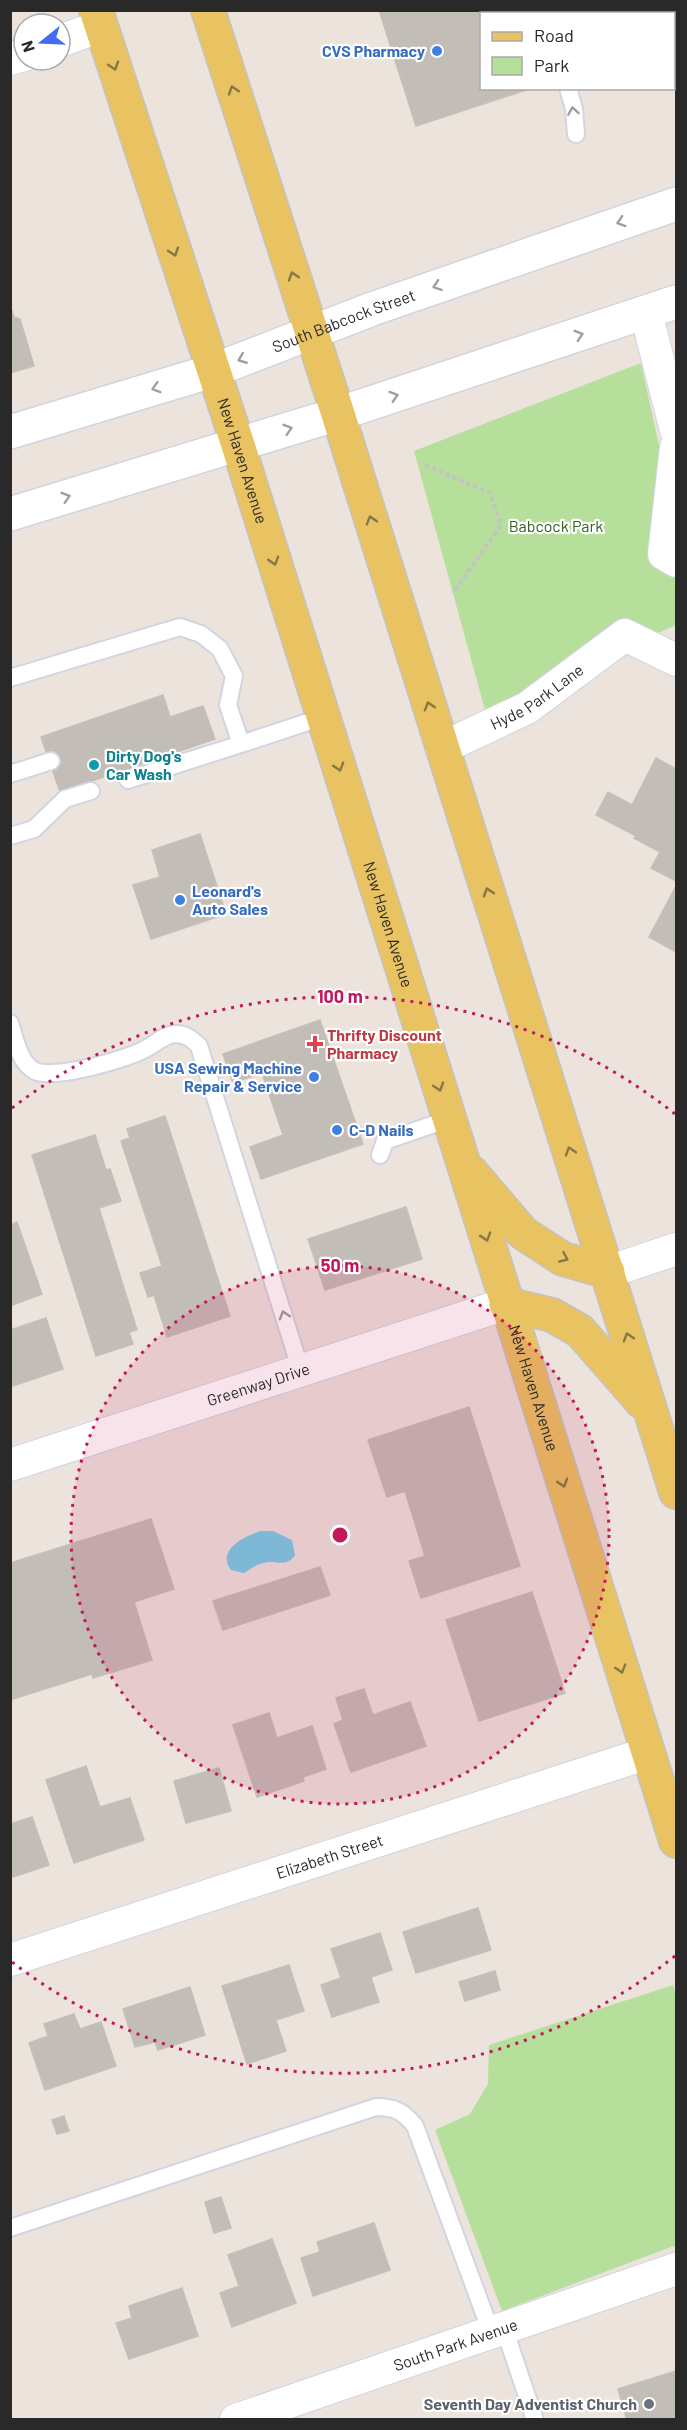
<svg xmlns="http://www.w3.org/2000/svg" width="687" height="2430" font-family="Barlow,sans-serif">
<rect width="100%" height="100%" fill="#ebe3dc"/>
<!-- green -->
<path fill="#b5df9b" d="M641,363L676,524V625L485,710L414,451Z
M673,1985L676,1995V2245L502,2311L435,2130L470,2114L488,2084L489,2045Z"/>
<!-- water -->
<path fill="#74cfe8" d="M261,1531H273L292,1540L295,1555C287,1567 280,1561 268,1562C259,1563 251,1568 244,1573L231,1570C216,1550 244,1536 261,1531Z"/>
<!-- building -->
<path fill="#c3bdb8" stroke="#c6bfb5" stroke-width="1.5" d="M379,10H537L538,14H482V88H532L416,126Z
M10,305L14,317L20,319L34,366L10,373Z
M163,695L170,717L203,706L215,739L60,792L41,737Z
M656,758L676,769V881L651,868L660,852L634,838L636,836L596,815L608,792L632,805Z
M200,834L226,914L151,939L133,885L160,877L152,850Z
M676,886V952L649,937Z
M320,1020L363,1144L261,1179L250,1147L283,1135L262,1073L233,1083L223,1054Z
M165,1116L230,1316L167,1337L154,1295L148,1297L140,1273L162,1266L121,1141L130,1138L127,1129Z
M95,1135L106,1170L110,1169L121,1201L99,1208L137,1330L129,1332L133,1344L96,1356L32,1155Z
M406,1207L422,1259L325,1290L308,1239Z
M17,1222L42,1294L10,1306V1225Z
M46,1318L63,1369L10,1387V1330Z
M469,1407L520,1566L421,1598L409,1561L425,1556L405,1491L387,1497L368,1440Z
M151,1519L174,1589L134,1602L152,1660L93,1678L92,1674L10,1700V1648L116,1612L107,1587L31,1612L33,1618L10,1625V1563Z
M320,1567L330,1595L223,1630L213,1601Z
M107,1587L116,1612L10,1648V1625L33,1618L31,1612Z
M532,1592L565,1693L479,1721L446,1620Z
M364,1689L373,1715L410,1702L426,1746L351,1772L334,1724L343,1720L336,1698Z
M269,1713L277,1738L312,1726L326,1769L303,1777L304,1781L257,1797L233,1725Z
M86,1766L100,1807L130,1798L144,1840L74,1863L46,1780Z
M219,1768L231,1811L186,1823L174,1781Z
M32,1817L49,1865L10,1878V1824Z
M478,1908L491,1950L416,1973L403,1932Z
M380,1933L392,1970L371,1977L379,2002L332,2017L321,1985L341,1978L331,1949Z
M289,1965L304,2011L276,2020L286,2051L247,2064L222,1986Z
M495,1971L500,1990L465,2001L459,1982Z
M190,1987L205,2035L158,2050L155,2042L135,2047L123,2009Z
M74,2014L80,2029L101,2022L116,2066L45,2090L29,2043L48,2036L44,2024Z
M64,2116L69,2131L57,2134L52,2120Z
M221,2197L231,2228L214,2233L205,2202Z
M374,2223L390,2270L313,2296L301,2258L320,2252L317,2242Z
M272,2239L296,2303L232,2327L220,2293L239,2286L228,2255Z
M182,2288L198,2336L129,2359L116,2323L132,2318L129,2306Z
M676,2371V2420H627L618,2389Z"/>
<g fill="none" stroke-linecap="round" stroke-linejoin="round">
<!-- lane casing -->
<g stroke="#d1d5e1" stroke-width="20">
<path id="lane" d="M544,10L545,14
M568,88L574,109L576,134
M10,678L180,627L201,634L220,649L234,676L228,705L241,744L323,717
M10,774L51,761
M128,780L241,744
M10,836L34,829L65,799L91,791
M10,1023C15,1038 19,1063 35,1071C54,1080 129,1059 147,1048C157,1043 163,1035 175,1034C186,1034 192,1039 199,1046L301,1371
M380,1155L385,1141L449,1119
M10,2228L376,2107C394,2107 403,2111 415,2126L491,2332
M504,2328L535,2420"/>
</g>
<!-- street casing -->
<g stroke="#d1d5e1" stroke-width="34">
<g id="street">
<path d="M60,41L101,26"/>
<path d="M10,59L24,55"/>
<path d="M646,313L676,430"/>
<path d="M676,447L664,554L676,561"/>
<path id="s1" d="M442,748L527,708L625,635L676,660"/>
<path d="M608,1272L676,1249"/>
<path id="s2" d="M10,1465L506,1304"/>
<path id="s3" d="M10,1960L648,1753"/>
<path id="s4" d="M236,2420L676,2269"/>
</g>
</g>
<!-- secondary casing -->
<g stroke="#d1d5e1" stroke-width="36">
<g id="secondary">
<path id="s5" d="M10,432L212,371L372,309L676,204"/>
<path d="M10,514L338,414L676,302"/>
</g>
</g>
<!-- primary casing -->
<g stroke="#c3c3c3" stroke-width="36">
<g id="primary">
<path id="s6" d="M96,10L238,445L676,1841"/>
<path d="M208,10L338,414L676,1492"/>
<path d="M471,1172L523,1233L563,1259L608,1272"/>
<path d="M506,1304L552,1315L580,1331L642,1402"/>
</g>
</g>
<!-- path -->
<path stroke="#c3c3c3" stroke-width="4" stroke-dasharray="4.5 3" stroke-linecap="butt" d="M425,465L490,493L501,525L453,593"/>
<!-- lane -->
<use href="#lane" stroke="#fff" stroke-width="16"/>
<!-- street -->
<use href="#street" stroke="#fff" stroke-width="32"/>
<!-- secondary -->
<use href="#secondary" stroke="#fff" stroke-width="33"/>
<!-- primary -->
<use href="#primary" stroke="#e9c362" stroke-width="33"/>
</g>
<!-- one-way arrows -->
<defs><path id="oneway-chevron" d="M-2-3.5L2.5 0L-2 3.5" fill="none" stroke-width="1.6" stroke-linecap="round" stroke-linejoin="round" transform="scale(1.5)"/></defs>
<g stroke="#897646">
<use href="#oneway-chevron" transform="translate(114 66) rotate(72)"/>
<use href="#oneway-chevron" transform="translate(233 90) rotate(-108)"/>
<use href="#oneway-chevron" transform="translate(174 252) rotate(72)"/>
<use href="#oneway-chevron" transform="translate(293 276) rotate(-108)"/>
<use href="#oneway-chevron" transform="translate(371 520) rotate(-107)"/>
<use href="#oneway-chevron" transform="translate(274 561) rotate(73)"/>
<use href="#oneway-chevron" transform="translate(429 706) rotate(-107)"/>
<use href="#oneway-chevron" transform="translate(339 767) rotate(73)"/>
<use href="#oneway-chevron" transform="translate(488 892) rotate(-108)"/>
<use href="#oneway-chevron" transform="translate(439 1087) rotate(72)"/>
<use href="#oneway-chevron" transform="translate(570 1151) rotate(-108)"/>
<use href="#oneway-chevron" transform="translate(486 1237) rotate(73)"/>
<use href="#oneway-chevron" transform="translate(564 1258) rotate(24)"/>
<use href="#oneway-chevron" transform="translate(628 1337) rotate(-107)"/>
<use href="#oneway-chevron" transform="translate(563 1483) rotate(73)"/>
<use href="#oneway-chevron" transform="translate(621 1669) rotate(73)"/>
</g>
<g stroke="#9f9f9f">
<use href="#oneway-chevron" transform="translate(573 111) rotate(-99)"/>
<use href="#oneway-chevron" transform="translate(621 222) rotate(162)"/>
<use href="#oneway-chevron" transform="translate(437 286) rotate(161)"/>
<use href="#oneway-chevron" transform="translate(579 335) rotate(-18)"/>
<use href="#oneway-chevron" transform="translate(242 359) rotate(158)"/>
<use href="#oneway-chevron" transform="translate(156 388) rotate(163)"/>
<use href="#oneway-chevron" transform="translate(394 396) rotate(-18)"/>
<use href="#oneway-chevron" transform="translate(288 429) rotate(-17)"/>
<use href="#oneway-chevron" transform="translate(66 497) rotate(-17)"/>
<use href="#oneway-chevron" transform="translate(284 1315) rotate(-107)"/>
</g>
<!-- distance rings -->
<circle cx="340" cy="1535" r="269" fill="#c2185b" fill-opacity=".12"/>
<g fill="none" stroke="#c2185b" stroke-width="3" stroke-dasharray="3 6">
<circle cx="340" cy="1535" r="269"/>
<path d="M675 1956A538 538 0 0 1 12 1962M12 1108A538 538 0 0 1 675 1114"/>
</g>
<!-- markers -->
<g fill="#3f7fe0" stroke="#fff" stroke-width="2">
<circle cx="437" cy="51" r="6"/>
<circle cx="180" cy="900" r="6"/>
<circle cx="314" cy="1077" r="6"/>
<circle cx="337" cy="1130" r="6"/>
</g>
<circle fill="#0f9aa8" stroke="#fff" stroke-width="2" cx="94" cy="765" r="6"/>
<path fill="#e0444e" stroke="#fff" stroke-width="2" d="M312 1035h6v6h6v6h-6v6h-6v-6h-6v-6h6z"/>
<circle fill="#6b7280" stroke="#fff" stroke-width="2" cx="649" cy="2404" r="6"/>
<g text-anchor="middle" stroke-width="4.5" stroke-linejoin="round" paint-order="stroke">
<!-- shop labels -->
<g font-size="16" font-weight="bold" fill="#366cbe" stroke="#fff" text-anchor="end">
<text x="425" y="57">CVS Pharmacy</text>
<text x="192" y="897" text-anchor="start">Leonard's<tspan x="192" dy="18">Auto Sales</tspan></text>
<text x="302" y="1074">USA Sewing Machine<tspan x="302" dy="18">Repair &amp; Service</tspan></text>
<text x="349" y="1136" text-anchor="start">C-D Nails</text>
</g>
<!-- street labels -->
<g font-size="16" fill="#292929" stroke="#fff">
<text dy="6" stroke="none"><textPath href="#s5" startOffset="352">South Babcock Street</textPath></text>
<text dy="6" stroke="none"><textPath href="#s6" startOffset="474">New Haven Avenue</textPath></text>
<text dy="6" stroke="none"><textPath href="#s1" startOffset="108">Hyde Park Lane</textPath></text>
<text dy="6" stroke="none"><textPath href="#s6" startOffset="960">New Haven Avenue</textPath></text>
<text dy="6" stroke="none"><textPath href="#s2" startOffset="261">Greenway Drive</textPath></text>
<text dy="6" stroke="none"><textPath href="#s6" startOffset="1446">New Haven Avenue</textPath></text>
<text dy="6" stroke="none"><textPath href="#s3" startOffset="336">Elizabeth Street</textPath></text>
<text dy="6" stroke="none"><textPath href="#s4" startOffset="232">South Park Avenue</textPath></text>
</g>
<!-- park labels -->
<g font-size="16" fill="#2f621d" stroke="#fff">
<text x="556" y="532">Babcock Park</text>
</g>
<!-- culture labels -->
<g font-size="16" font-weight="bold" fill="#0d838f" stroke="#fff" text-anchor="start">
<text x="106" y="762">Dirty Dog's<tspan x="106" dy="18">Car Wash</tspan></text>
</g>
<!-- health labels -->
<g font-size="16" font-weight="bold" fill="#be3a42" stroke="#fff" text-anchor="start">
<text x="327" y="1041">Thrifty Discount<tspan x="327" dy="18">Pharmacy</tspan></text>
</g>
<!-- worship labels -->
<g font-size="16" font-weight="bold" fill="#5b616d" stroke="#fff" text-anchor="end">
<text x="637" y="2410">Seventh Day Adventist Church</text>
</g>
</g>
<circle cx="340" cy="1535" r="9" fill="#c2185b" stroke="#fff" stroke-width="3"/>
<g font-size="18" text-anchor="middle" font-weight="bold" fill="#c2185b" stroke="#fff" stroke-width="4.5" stroke-linejoin="round" paint-order="stroke">
<text x="340" y="1003">100 m</text>
<text x="340" y="1272">50 m</text>
</g>
<!-- border -->
<rect width="687" height="2430" fill="none" stroke="#292929" stroke-width="24"/>
<!-- legend -->
<rect x="480" y="12" width="195" height="78" fill="#ffffff" stroke="#a9a9a9" stroke-width="1.5"/>
<rect x="492" y="32" width="30" height="9" fill="#e9c362" stroke="#a9a9a9" stroke-width="1.5"/>
<text x="534" y="42" font-size="18" fill="#292929">Road</text>
<rect x="492" y="57" width="30" height="18" fill="#b5df9b" stroke="#a9a9a9" stroke-width="1.5"/>
<text x="534" y="72" font-size="18" fill="#292929">Park</text>
<!-- north arrow -->
<g transform="translate(42 42) rotate(252)"><circle r="28" fill="#ffffff" stroke="#a9a9a9" stroke-width="1.5"/>
<path d="M0-4.5L10 22L0 15L-10 22Z" fill="#436cf0"/>
<text y="-9" font-size="16" font-weight="bold" text-anchor="middle" fill="#292929">N</text>
</g>
</svg>
